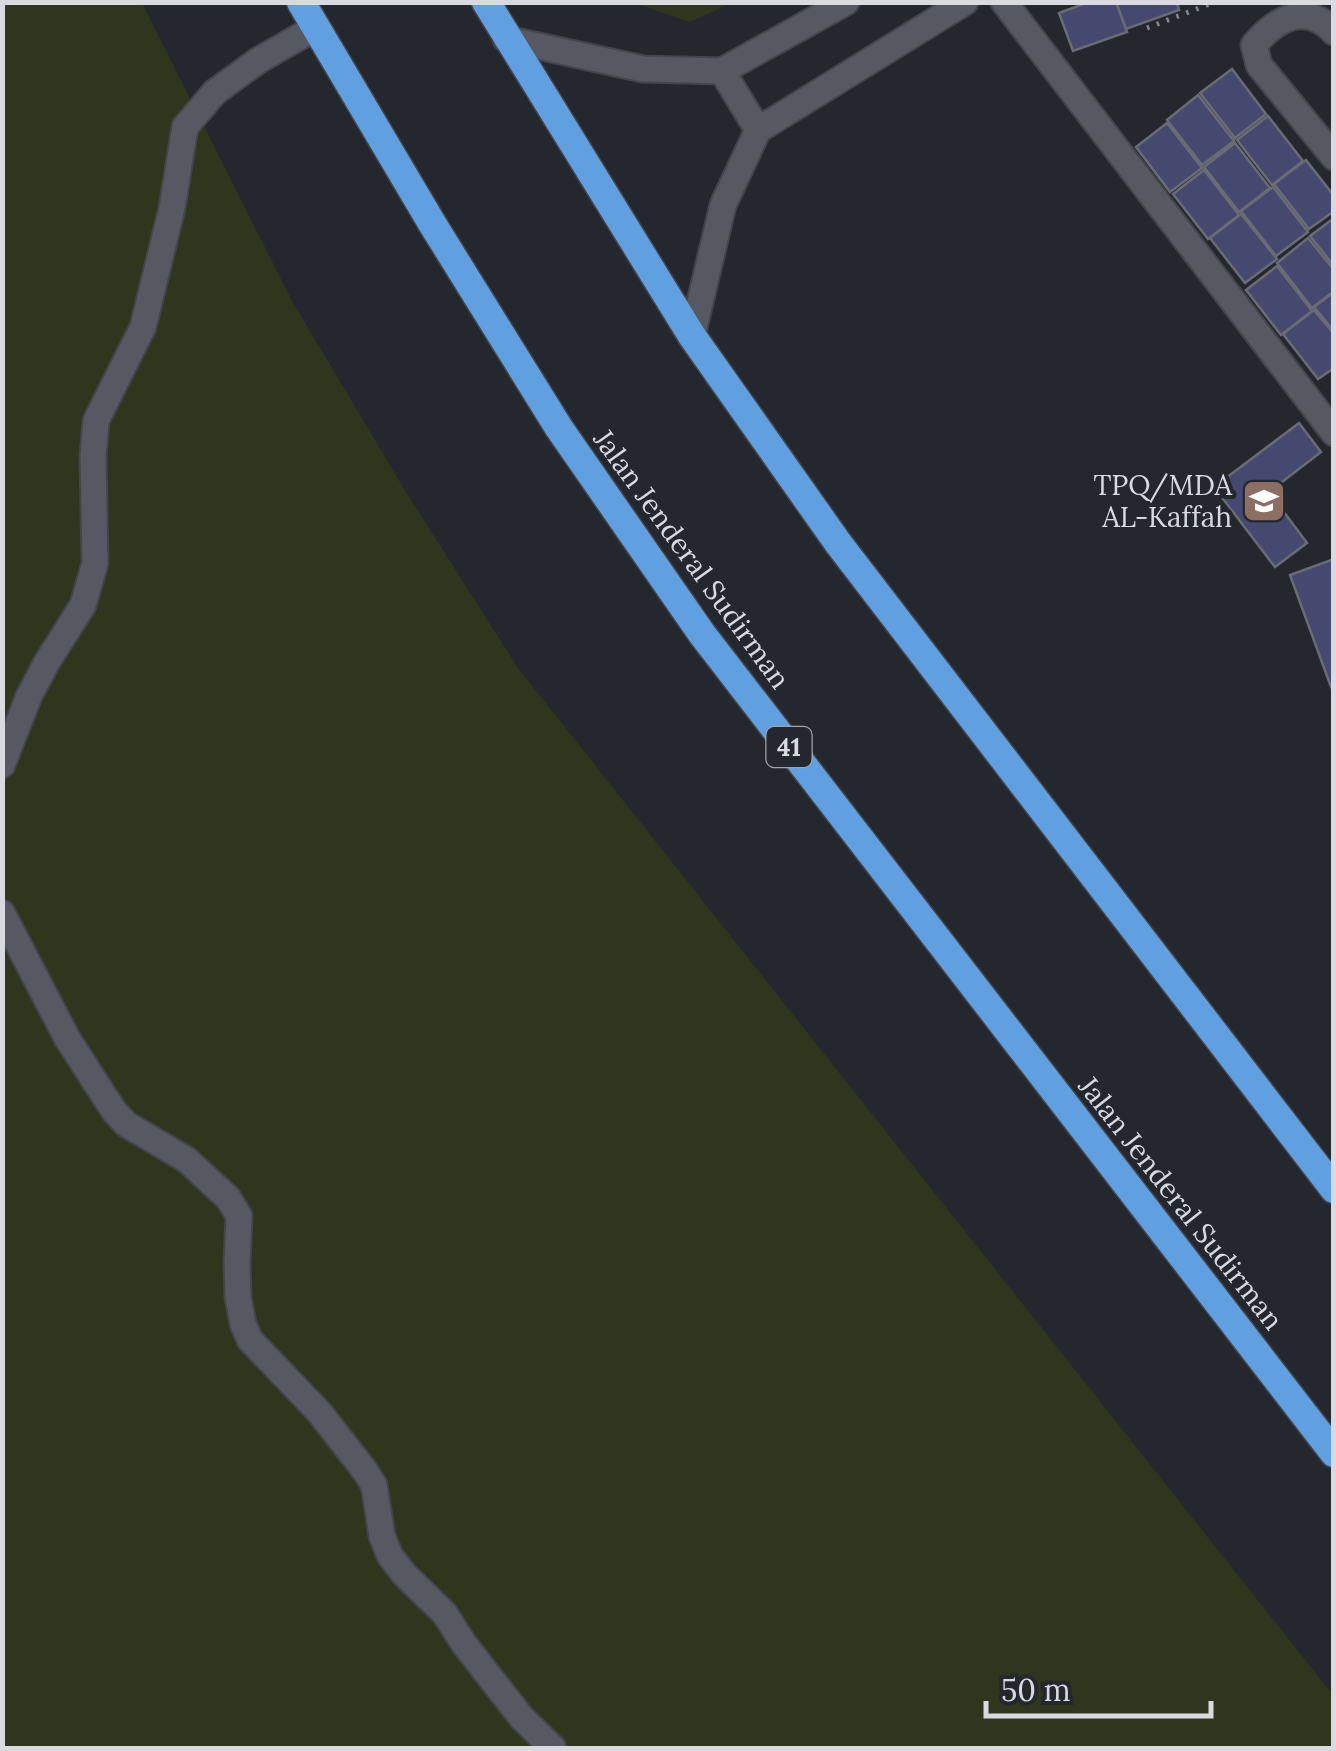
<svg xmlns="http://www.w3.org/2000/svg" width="1336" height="1751" font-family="Lora,serif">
<rect width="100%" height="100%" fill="#25272f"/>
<!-- green -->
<path fill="#30351d" d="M3,3H142L292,301L406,492L518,668L1333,1695V1748H3Z
M634,3H731L690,22Z"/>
<!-- building -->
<path fill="#45496f" stroke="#696b75" stroke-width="2.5" d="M1089,2H1116L1127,32L1073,51L1059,13Z
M1116,2H1177L1179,10L1126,29Z
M1232,69L1266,114L1235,138L1200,93Z
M1198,95L1234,141L1202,165L1167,120Z
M1268,116L1303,161L1272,185L1237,140Z
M1167,123L1202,168L1170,192L1136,147Z
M1235,143L1270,188L1239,212L1204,167Z
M1306,160L1334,196V211L1309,229L1274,184Z
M1204,170L1239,215L1208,239L1173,194Z
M1273,187L1308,232L1276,256L1241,211Z
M1241,214L1277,259L1245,283L1210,238Z
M1334,218V266L1310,236Z
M1308,238L1334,270V291L1312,308L1277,263Z
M1277,266L1312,311L1281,335L1246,290Z
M1334,292V331L1314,307Z
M1314,310L1334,334V368L1318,379L1283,334Z
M1299,423L1321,452L1269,492L1307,543L1275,567L1214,487Z
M1334,559V686L1331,687L1290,575Z"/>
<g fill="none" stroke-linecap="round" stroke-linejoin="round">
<!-- minor casing -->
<g stroke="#44444b" stroke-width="29">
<path id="minor" d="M1004,2L1334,433
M1334,32C1306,1 1276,19 1254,45L1259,65L1334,157
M506,39L643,69L722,71L846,2
M722,71L758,130
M692,336L723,205L758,130L965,2
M2,765L29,696L47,662L83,605L95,563L93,456L96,421L143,327L172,208L185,127L215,92L259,60L315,28
M2,913L67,1038L114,1111L126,1124L187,1160L228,1198L239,1216L237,1263L238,1297L243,1324L250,1340L320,1413L365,1471L374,1485L382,1536L390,1556L404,1574L445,1614L464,1644L522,1718L553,1748"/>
</g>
<!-- trunk casing -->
<g stroke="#44444b" stroke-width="31">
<path id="trunk" d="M301,2L433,225L559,428L702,634L1334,1453
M486,2L692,336L838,543L1334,1189"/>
</g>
<!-- path -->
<path stroke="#85868d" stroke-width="5" stroke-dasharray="2.5 8" stroke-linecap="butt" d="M1147,28L1215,2"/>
<!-- minor -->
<use href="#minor" stroke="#565862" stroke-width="25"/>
<!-- trunk -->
<use href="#trunk" stroke="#60a0e0" stroke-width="28"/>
</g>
<!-- icons -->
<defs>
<g id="school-square" transform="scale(2.25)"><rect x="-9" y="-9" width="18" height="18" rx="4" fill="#8d6e63" stroke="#25272f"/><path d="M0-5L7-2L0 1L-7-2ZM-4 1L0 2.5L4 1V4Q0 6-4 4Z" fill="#fff"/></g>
</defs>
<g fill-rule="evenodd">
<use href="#school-square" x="1264" y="501"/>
</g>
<g text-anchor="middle" stroke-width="8" stroke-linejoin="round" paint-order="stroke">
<!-- shield labels -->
<rect fill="#25272f" stroke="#a3a4ab" stroke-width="2.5" x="766.5" y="727" width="45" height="40" rx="8"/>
<g font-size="25" font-weight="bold" fill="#d9dae0">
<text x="789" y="756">41</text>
</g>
<!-- poi labels -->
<g font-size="28" fill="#d9dae0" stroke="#25272f" text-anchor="end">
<text x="1232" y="495">TPQ/MDA<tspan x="1232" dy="32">AL-Kaffah</tspan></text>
</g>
<!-- street labels -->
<g font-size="28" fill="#d9dae0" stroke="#25272f">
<text transform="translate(692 559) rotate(54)" y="10">Jalan Jenderal Sudirman</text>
<text transform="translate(1181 1203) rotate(52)" y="10">Jalan Jenderal Sudirman</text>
</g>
</g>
<!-- border -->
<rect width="1336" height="1751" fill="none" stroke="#d9dae0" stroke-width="10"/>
<!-- scale -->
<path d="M986 1701v15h225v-15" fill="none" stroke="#d9dae0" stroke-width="5"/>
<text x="1001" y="1701" font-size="30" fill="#d9dae0" stroke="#25272f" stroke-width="8" paint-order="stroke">50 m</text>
</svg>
